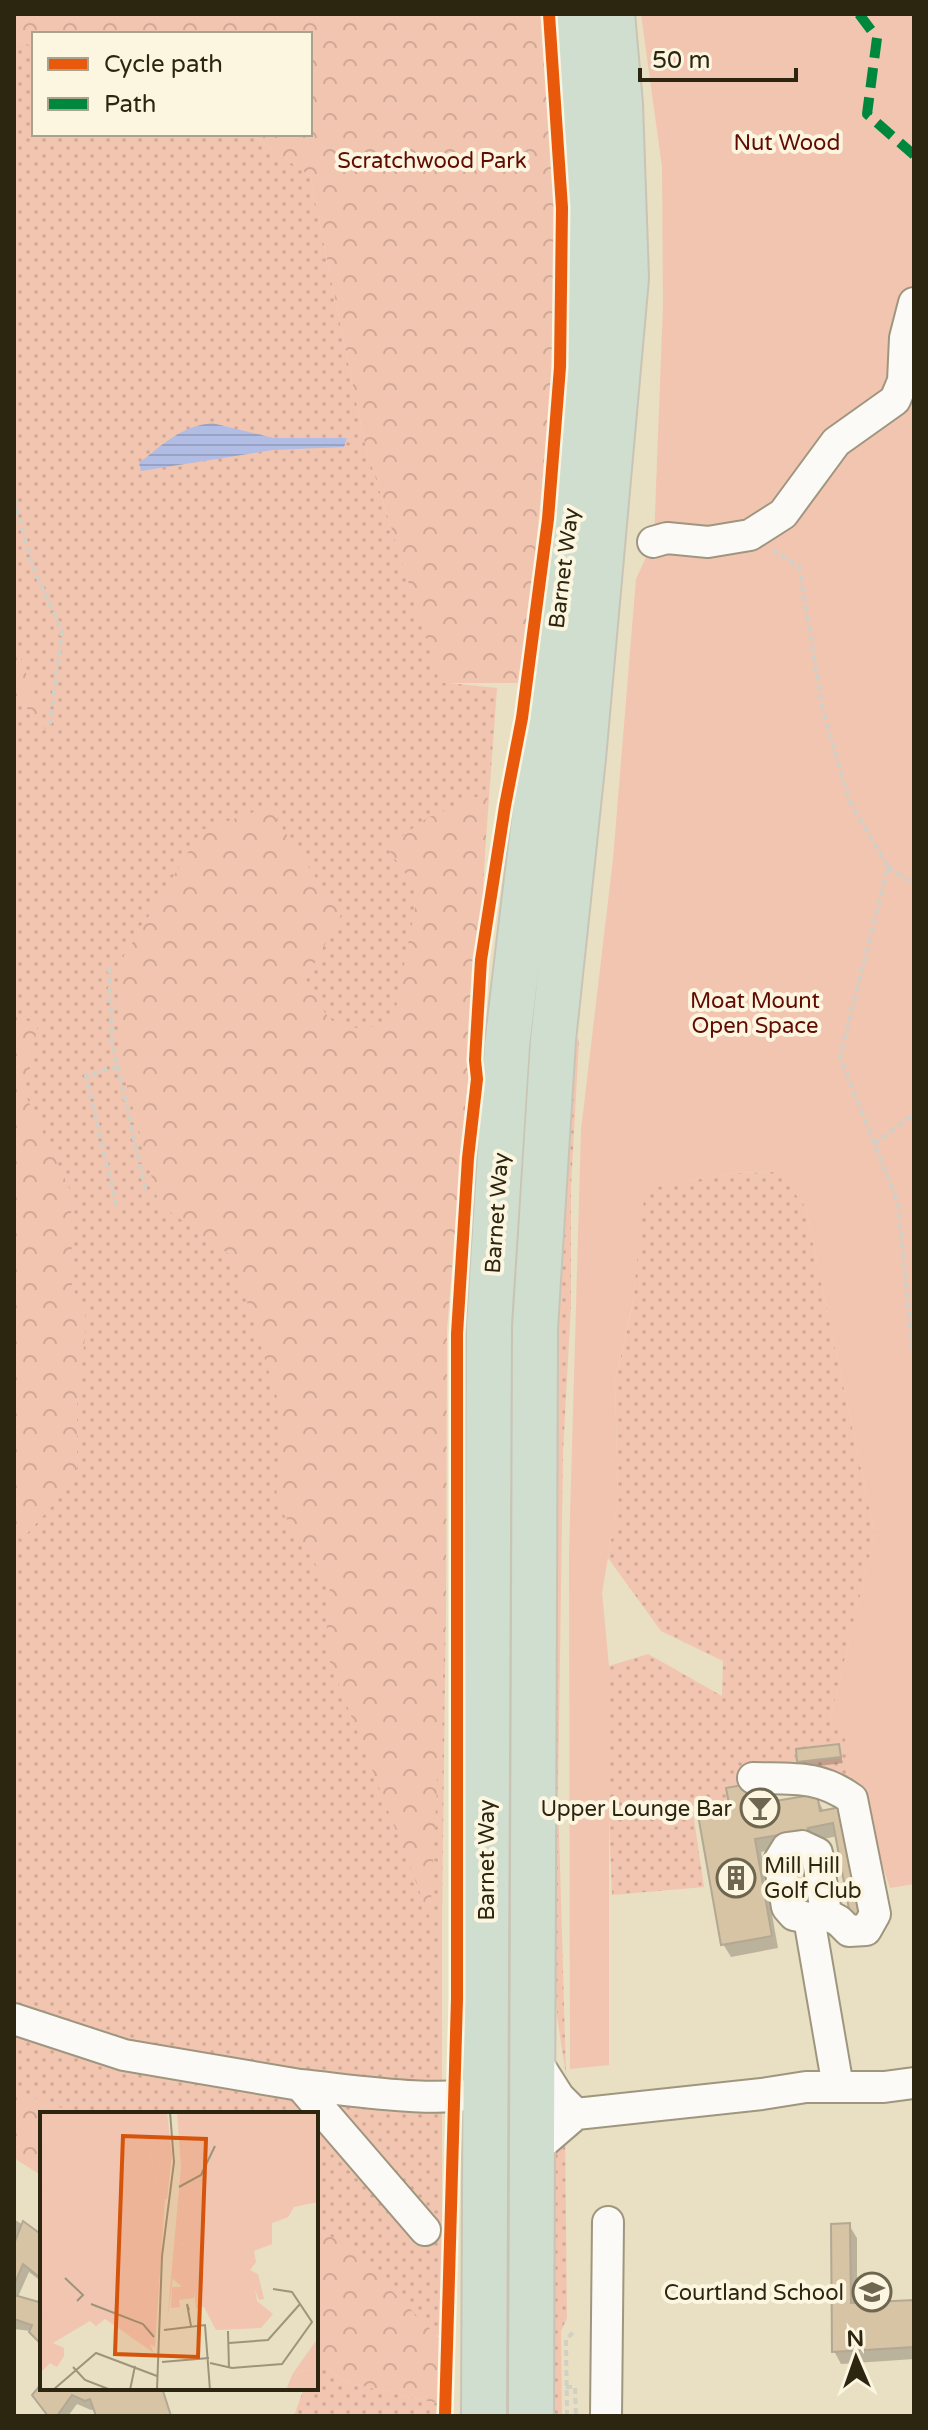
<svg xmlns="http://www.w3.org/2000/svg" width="928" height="2430" font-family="'Varela Round',sans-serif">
<defs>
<pattern id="grass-dots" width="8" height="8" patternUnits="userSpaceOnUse" patternTransform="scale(2)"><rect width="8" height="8" fill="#f2c5b0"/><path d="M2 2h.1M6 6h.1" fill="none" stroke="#d0a996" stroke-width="1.8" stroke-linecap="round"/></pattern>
<pattern id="forest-crowns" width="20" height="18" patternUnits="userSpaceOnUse" patternTransform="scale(2)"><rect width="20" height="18" fill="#f2c5b0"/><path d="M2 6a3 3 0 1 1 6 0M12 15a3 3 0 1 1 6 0" fill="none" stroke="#d0a996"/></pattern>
<pattern id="water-rules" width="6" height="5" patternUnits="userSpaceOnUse" patternTransform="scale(2)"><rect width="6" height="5" fill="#b1bde4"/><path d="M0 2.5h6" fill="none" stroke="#98a2c3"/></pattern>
</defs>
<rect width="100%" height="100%" fill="#e9dfc2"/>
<!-- grass -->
<path fill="url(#grass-dots)" d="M14,38L34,47V134H251L310,176L365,444L440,682L497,688L469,1070L441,1334L446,1602L442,1919V2336L431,2335L316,2273V2114H42L14,2110Z
M571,1028L579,1041L571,1186V1304L563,1452L558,1796L566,2075L557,2016L552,1894V1381Z
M778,1172L805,1206L875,1534L831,1717L843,1727L854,1782L692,1806L704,1887L612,1895L609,1818V1666L648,1654L722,1696L723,1661L661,1631L608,1558L618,1498L615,1381L632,1308L644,1189L734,1173Z
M565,2131L567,2318L561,2331L562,2416H548L550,2148Z
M316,2361L345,2382L437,2403L436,2416H294L304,2388H316Z"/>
<!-- forest -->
<path fill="url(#forest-crowns)" d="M14,14H541C575,237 545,461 521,683H440L365,444L310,176L251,134H310V34H34V47L14,38Z
M14,639L46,730L14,694Z
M488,792L483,892L447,1329L446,1616L430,1918L325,1649L330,1587L276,1502L282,1414L233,1257L159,1204L122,1068L119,964L202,830L268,807L341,915L306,979C334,1032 333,1032 393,1024L418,892L387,847L427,818Z
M14,1015L38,1025L24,1092L71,1192L72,1286L87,1320L77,1405V1479L21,1540L14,1517Z
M14,2085L32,2097L78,2114H42V2176L14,2158Z
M316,2227L348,2247L443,2342L437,2403L345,2382L316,2361Z"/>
<!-- park -->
<path fill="#f2c5b0" d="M641,14H914V1884L890,1888L852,1776L843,1727L831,1717L875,1534L805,1206L778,1172L734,1173L645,1189L632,1307L615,1381L618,1498L602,1593L609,1666V2065L570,2069L569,1554L581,1130L613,859L636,579L654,540L663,305L662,167Z"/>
<!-- water -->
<path fill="url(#water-rules)" d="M212,423L274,438H347L344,447L273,450L141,471L139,463C164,444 179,427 212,423Z"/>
<!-- shadow -->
<path fill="#0003" d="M838,1746L843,1763L803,1768L799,1762Z
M747,1787L756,1807L816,1796L824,1812L845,1808L838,1836L761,1852L778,1948L731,1957L723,1944L732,1811Z
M14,2219L42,2238V2282L29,2272L17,2299L40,2304L42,2300V2346L31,2331L14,2329Z
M849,2225L857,2238V2305L914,2302V2359L841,2364L834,2351Z
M42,2386V2388H162L171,2416H98L95,2409L91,2410L77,2404L68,2416H48L40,2405Z"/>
<!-- building -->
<path fill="#d6c4a5" stroke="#b3a893" stroke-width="2" d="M839,1744L841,1757L797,1762L796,1749Z
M748,1784L752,1805L817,1794L820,1811L846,1806L865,1917L851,1920L833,1823L808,1828L809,1830L755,1839L772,1936L721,1945L698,1815L730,1809L726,1788Z
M23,2221L42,2235V2279L23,2264L14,2285V2244Z
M850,2223L851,2303L914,2300V2347L832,2352L831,2224Z
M14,2295L39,2302L42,2295V2345L29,2332L32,2325L14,2319Z
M42,2383V2388H162L171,2416H96L90,2399L85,2401L72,2395L57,2416H48L32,2395Z"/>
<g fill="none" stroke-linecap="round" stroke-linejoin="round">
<!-- minor casing -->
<g stroke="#9e967f" stroke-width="34">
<path id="minor" d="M653,542L667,538L708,542L750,535L783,514L836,442L895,400L903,381L905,338L914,303
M753,1778C792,1779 819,1775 852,1799L875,1914L866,1930L849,1931L839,1921L826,1914
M809,1918L826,1914L817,1853L802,1846L787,1848L779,1861L787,1907L794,1915L809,1918L838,2087
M14,2019L124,2055L300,2085L425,2230
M533,2056L559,2097L576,2114
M300,2085C353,2090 436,2104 485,2092
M533,2151L576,2114L762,2094L806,2087H884L914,2083
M606,2416L608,2222"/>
</g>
<!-- highway casing -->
<g stroke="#c9c4b5" stroke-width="48">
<path id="highway" d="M484,2416L489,1324L507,1046L570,520L586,271L581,110L572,14
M531,2416L535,1328L553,1040L583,758L626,278L620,104L612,14"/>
</g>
<!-- path -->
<path stroke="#d2cfc5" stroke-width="4" stroke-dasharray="6 4" stroke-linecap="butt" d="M14,499L32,565L62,631L50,724
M773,550L799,567L823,711L849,800L888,867L840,1057L898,1203L914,1367
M888,867L914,884
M109,967L112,1042L146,1192
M117,1066L86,1076L117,1208
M874,1144L914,1114
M566,2387H575L576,2416
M445,2416L448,2345
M567,2416L566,2340L575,2330"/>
<!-- minor -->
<use href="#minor" stroke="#fcfaf6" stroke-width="30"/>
<!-- highway -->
<use href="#highway" stroke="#d0decf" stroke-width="44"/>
<!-- quiet -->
<path stroke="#00873e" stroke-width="10" stroke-dasharray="20 10" stroke-linecap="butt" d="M859,14L877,38L867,114L914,155"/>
<!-- cycleway casing -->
<g stroke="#fcf5e0" stroke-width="17">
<path id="cycleway" d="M445,2416L457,1999V1334L468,1158L477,1079L475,1060L481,960L505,806L522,718L548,519L554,444L560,367L562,208L549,14"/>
</g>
<!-- cycleway -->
<use href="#cycleway" stroke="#e8590c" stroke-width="12"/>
</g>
<!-- icons -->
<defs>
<g id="bar-ring" transform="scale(2)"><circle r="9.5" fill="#fcf5e0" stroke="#6e664e" stroke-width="1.5"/><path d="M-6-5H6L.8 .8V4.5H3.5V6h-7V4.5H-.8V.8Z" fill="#6e664e"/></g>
<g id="building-ring" transform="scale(2)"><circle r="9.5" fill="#fcf5e0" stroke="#6e664e" stroke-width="1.5"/><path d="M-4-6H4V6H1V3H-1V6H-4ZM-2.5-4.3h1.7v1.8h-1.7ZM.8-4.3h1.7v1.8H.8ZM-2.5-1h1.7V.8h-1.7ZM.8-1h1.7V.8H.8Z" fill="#6e664e"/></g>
<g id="school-ring" transform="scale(2)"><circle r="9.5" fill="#fcf5e0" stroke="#6e664e" stroke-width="1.5"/><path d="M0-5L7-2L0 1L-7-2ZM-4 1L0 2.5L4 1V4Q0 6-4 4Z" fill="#6e664e"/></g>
</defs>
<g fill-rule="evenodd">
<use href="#bar-ring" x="760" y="1808"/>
<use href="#building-ring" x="736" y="1878"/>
<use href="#school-ring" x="872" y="2292"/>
</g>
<g text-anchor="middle" stroke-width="8" stroke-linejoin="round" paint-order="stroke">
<!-- park labels -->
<g font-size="22" fill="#610b02" stroke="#fcf5e0">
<text x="787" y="150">Nut Wood</text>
<text x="432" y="168">Scratchwood Park</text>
<text x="755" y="1008">Moat Mount<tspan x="755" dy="25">Open Space</tspan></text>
</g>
<!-- street labels -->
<g font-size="22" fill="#2c2510" stroke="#fcf5e0">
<text transform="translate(563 568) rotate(-83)" y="8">Barnet Way</text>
<text transform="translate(496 1213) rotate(-86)" y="8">Barnet Way</text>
<text transform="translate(486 1860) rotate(-90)" y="8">Barnet Way</text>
</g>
<!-- poi labels -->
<g font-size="22" fill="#2c2510" stroke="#fcf5e0" text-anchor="end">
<text x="732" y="1816">Upper Lounge Bar</text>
<text x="764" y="1873" text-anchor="start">Mill Hill<tspan x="764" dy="25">Golf Club</tspan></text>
<text x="844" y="2300">Courtland School</text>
</g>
</g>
<!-- overview -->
<g transform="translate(40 2112)">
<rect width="278" height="278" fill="#e9dfc2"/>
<path d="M0,0H43L110,41L120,86L125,87L115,235L64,205L56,214L48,206L0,220ZM149,132L156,164L154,186L139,188L140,195L131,196L132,175H142L132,166L137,133Z" fill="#f2c5b0"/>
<path d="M10,0L38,4L44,55L71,109L83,116L86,143L80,162L64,121L65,109L44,64L39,90L36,85L33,56ZM43,0H127L132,43L127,87H120L110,41L53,8L55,17L86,40L59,32L73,64L83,72L84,90ZM0,9L10,55L29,88L0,97L5,55ZM104,97L111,117L115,101L124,97L115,197L90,120V111ZM35,104L53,130L72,174L37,142L0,139V120L27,121L33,115L31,106L0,105ZM0,166L24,190L33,193L53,188L58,198L107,226L114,241L65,207L56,214L50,209L13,231L24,236V244L17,255L10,251L0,261V217L11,208L0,196ZM278,226V251L271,258L253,261Z" fill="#f2c5b0"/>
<path d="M137,0H278V90L254,95L248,105L232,111V132L214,139L216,150L210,158L218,162L224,187L219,188L215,178L217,189L233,202L221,216L176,218L164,195L156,196L149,132L137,133L127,211L141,54ZM278,251V278H246L253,261L271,258Z" fill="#f2c5b0"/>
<path fill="none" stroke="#9d957b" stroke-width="2" d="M139,75L161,63L175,34M25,166L43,183L37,189M51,192L103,212L114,225M149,198L147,192L151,214M124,218L165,213L170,278M188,219L189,256M189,231L228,228L260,192M122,250L169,246M170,251L192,256L242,252L272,210L252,180L233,177M33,255L45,268L71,278M13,278L56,241L117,264M90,278L95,254M117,278L122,144L134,50L130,0"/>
<path fill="#d5540c" fill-opacity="0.15" stroke="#d5540c" stroke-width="4" d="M83,24L166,27L158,245L75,242Z"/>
<rect width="278" height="278" fill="none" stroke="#2c2510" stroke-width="4"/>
</g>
<!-- border -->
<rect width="928" height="2430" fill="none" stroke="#2c2510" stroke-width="32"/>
<!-- legend -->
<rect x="32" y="32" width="280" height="104" fill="#fcf5e0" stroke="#a9a28d" stroke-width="2"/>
<rect x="48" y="58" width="40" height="12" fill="#e8590c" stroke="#a9a28d" stroke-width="2"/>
<text x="104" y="72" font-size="24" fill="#2c2510">Cycle path</text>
<rect x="48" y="98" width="40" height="12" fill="#00873e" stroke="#a9a28d" stroke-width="2"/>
<text x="104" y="112" font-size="24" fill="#2c2510">Path</text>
<!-- north arrow -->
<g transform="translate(856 2358) rotate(358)" stroke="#fcf5e0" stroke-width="6" paint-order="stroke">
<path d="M0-6L14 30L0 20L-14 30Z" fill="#2c2510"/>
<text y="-12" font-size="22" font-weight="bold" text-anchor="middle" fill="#2c2510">N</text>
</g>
<!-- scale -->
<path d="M640 68v12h156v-12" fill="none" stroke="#2c2510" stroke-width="4"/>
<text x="652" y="68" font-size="24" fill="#2c2510" stroke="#fcf5e0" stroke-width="6" paint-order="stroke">50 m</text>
</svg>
